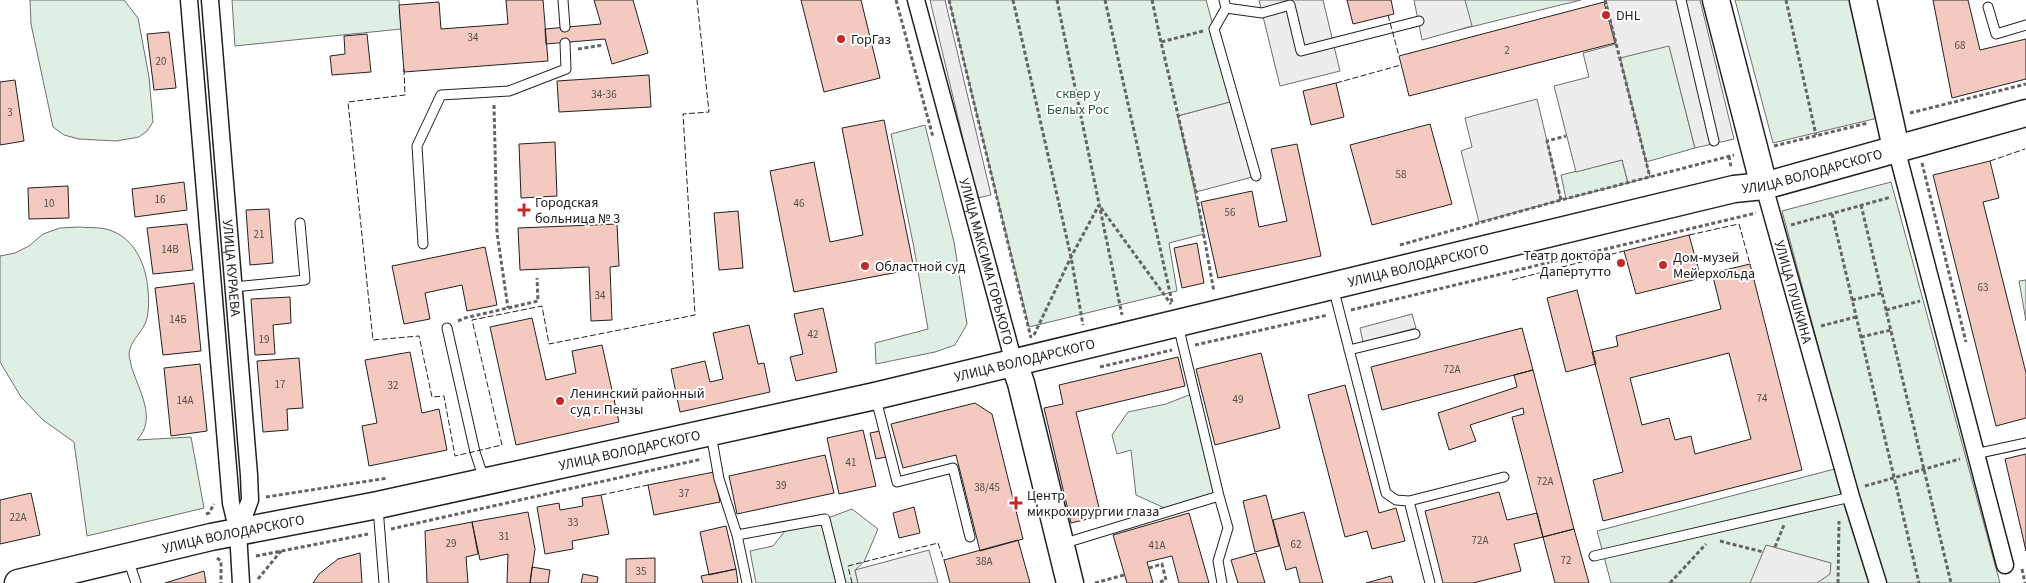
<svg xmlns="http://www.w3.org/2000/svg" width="2026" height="583" font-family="'Source Sans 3',sans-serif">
<rect width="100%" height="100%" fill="#fff"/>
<!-- green -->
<path fill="#e0efe3" stroke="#6f6f6f" d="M30,0H124L138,18L149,77L153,122L147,131L139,137L116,141L79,139L64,135L53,127L31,24Z
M232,0H399L401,29L235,46Z
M949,0H1206L1234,101L1178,116L1204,234L1169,243L1177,291L1029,327Z
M1438,0H1581L1446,33Z
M1735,0H1849L1878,118L1773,143Z
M1669,45L1695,148L1646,162L1620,57Z
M925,125L954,242L967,324L955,345L935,352L876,364L875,343L928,329L914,248L891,134Z
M1622,160L1628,183L1566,199L1561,175Z
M1891,182L2000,583H1611L1597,531L1850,465L1782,211Z
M79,227C88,228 98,227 106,229C134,236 146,264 148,290C149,301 149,315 145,324C140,334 130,342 129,354C129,358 131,362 131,365C138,390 158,418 137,440L191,437L204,508L87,536L74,442L43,420L21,397L0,362V256L15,253L29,246L43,234L60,228Z
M2026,280V321L2019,281Z
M1194,393L1219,496L1171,511L1136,495L1131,450L1117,454L1112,435L1128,412L1166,404Z
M852,509L878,529L864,562L855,570L858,583H756L750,551L773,546L789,526L825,519Z"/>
<!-- parking -->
<path fill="#ededed" stroke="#6f6f6f" d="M930,0H945L991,195L977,198Z
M1259,0H1323L1340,71L1280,86Z
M1414,0H1465L1472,26L1422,40Z
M1606,0H1700L1734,139L1695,148L1669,46L1620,58L1650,177L1628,183L1622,160L1576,172L1554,86L1589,77L1583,53L1616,44Z
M1537,99L1561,200L1479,222L1461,151L1472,147L1465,118Z
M1234,101L1256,176L1196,192L1178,116Z
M1412,314L1416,328L1363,342L1360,328Z
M1766,545L1831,563L1830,574L1817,583H1750Z
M929,550L938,583H858L855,570Z"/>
<!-- building -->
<path fill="#f3c9c0" stroke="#222" fill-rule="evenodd" d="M506,0H543L548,61L404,72L399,5L439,2L441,29L508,24Z
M594,0H633L648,53L612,64L605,39L546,44L545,29L601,24Z
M801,0H861L880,78L824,92Z
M1347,0H1391L1394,14L1353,24Z
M1933,0H1968L1980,50L2026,39V79L1952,98Z
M1604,2L1615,43L1409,96L1399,56Z
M169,32L176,88L154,90L147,34Z
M367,34L371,72L332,75L330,56L345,54L344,36Z
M649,75L651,107L559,112L557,81Z
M15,80L24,141L0,145V82Z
M1336,83L1344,117L1311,125L1303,91Z
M884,120L914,269L794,292L770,171L814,162L830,242L863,235L842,128Z
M1430,124L1452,204L1372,225L1350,145Z
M555,142L557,196L521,198L519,144Z
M1297,144L1321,256L1218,278L1201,202L1252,191L1259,227L1287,221L1271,149Z
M1990,161L1999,198L1983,202L2026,373V418L1996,426L1933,175Z
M184,182L187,210L135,217L132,189Z
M68,186L69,218L29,219L28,188Z
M269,209L273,263L250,265L246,210Z
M738,211L743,268L719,270L714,213Z
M187,224L193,270L153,274L147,228Z
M617,224L619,266L610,267L612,320L591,321L589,267L520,270L518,228Z
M1689,235L1701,278L1636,294L1624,251Z
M1197,243L1204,283L1182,288L1174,248Z
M485,247L497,305L467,311L462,285L425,293L430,319L404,324L392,266Z
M1750,264L1802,470L1603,521L1593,480L1623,472L1592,352L1618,346L1616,336L1721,309L1712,273ZM1729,353L1751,439L1695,454L1691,436L1675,440L1669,418L1642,425L1630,378Z
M194,283L201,351L163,355L155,288Z
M1577,290L1596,364L1566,372L1547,298Z
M290,297L291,323L273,325L275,354L255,355L251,299Z
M823,308L837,372L796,381L790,357L803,354L794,314Z
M532,318L546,380L576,373L572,351L602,345L619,422L516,445L490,327Z
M749,325L758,364L764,363L770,392L680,412L671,369L705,361L710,382L723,379L713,333Z
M1522,328L1533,370L1382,410L1371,367Z
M410,352L422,413L439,409L447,450L369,466L362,426L377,423L365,360Z
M1261,353L1280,428L1215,445L1196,369Z
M1178,357L1185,386L1076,412L1101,516L1071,523L1044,408L1063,404L1059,385Z
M299,358L303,408L287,409L288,430L263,432L257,361Z
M200,364L207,431L171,436L164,368Z
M1533,370L1574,529L1543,537L1512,417L1524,414L1523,408L1470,425L1476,441L1449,450L1438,413L1517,387L1514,375Z
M1345,385L1379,513L1396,508L1405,541L1372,549L1367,531L1345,537L1308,395Z
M975,403L992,414L1023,539L980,551L956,455L903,468L891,424Z
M863,430L876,486L839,494L827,438Z
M880,431L886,457L876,459L870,433Z
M2026,454V551L2005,459Z
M825,455L834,493L737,514L729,476Z
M714,472L720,502L654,515L648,485Z
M1499,492L1507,520L1537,513L1543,537L1514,544L1521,571L1473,583H1443L1425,511Z
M31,493L40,535L0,544V500Z
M601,495L609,534L572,541L573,549L545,554L537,507L559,503L560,510L583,506L582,498Z
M1266,495L1279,546L1255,552L1243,501Z
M914,507L920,533L899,538L893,513Z
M528,512L535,549L530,583H507L508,554L480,560L472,522Z
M1304,512L1323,583H1300L1296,567L1286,570L1273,520Z
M1189,513L1209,583H1179L1172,556L1147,562L1153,583H1127L1113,535Z
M472,522L478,554L466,557L468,583H427L425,531Z
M726,526L736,569L709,575L700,532Z
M1574,529L1589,583H1555L1543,537Z
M1018,540L1030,583H950L944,560Z
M360,553L362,583H313L319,574L338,559Z
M1256,553L1265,583H1238L1231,560Z
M655,558V583H626V559Z
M532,567L550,570L548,583H530Z
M736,569L738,583H703L701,576Z
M204,571L206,583H165Z
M583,574L598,577L597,583H581Z
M1391,576L1393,583H1366Z"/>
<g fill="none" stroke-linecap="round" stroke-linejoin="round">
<!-- lane casing -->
<g stroke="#222" stroke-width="11">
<path id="lane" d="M563,0L565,27
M1224,0L1226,8L1214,29L1256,176
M1681,0L1714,141
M1988,7L1996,34L2026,25
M1226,8L1262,13L1290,5L1301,51L1419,21
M423,244L417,146L441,95L509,91L566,69L565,43
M234,287L305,280L300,223
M1333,287L1386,493L1396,500L1409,501L1504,477
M447,328L475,452L484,479
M1349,350L1415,334
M876,399L897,482L953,468L970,537
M711,434L719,479L737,535L825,519L841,583
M1975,454L2026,443
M1219,496L1228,528L1218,561L1222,583
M1409,501L1430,583
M378,508L384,583
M737,535L747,583
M1062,544L1219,496L1178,325
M1594,556L1851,497
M128,559L136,583"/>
</g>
<!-- street casing -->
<g stroke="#222" stroke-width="19">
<g id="street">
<path d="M189,0L231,503L238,532L241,583"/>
<path id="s1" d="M210,0L249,475L250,500L238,532"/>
<path id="s2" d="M916,0L1014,363"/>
<path d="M1896,148L2005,565"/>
<path id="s3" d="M1764,186L1851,497L1878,583"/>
</g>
</g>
<!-- primary casing -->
<g stroke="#222" stroke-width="29">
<g id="primary">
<path d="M1716,0L1764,186"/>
<path d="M1863,0L1896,148"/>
<path d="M1014,363L1021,383L1070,583"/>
<path id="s4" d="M18,583L211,537L378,505L875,396L1734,189L1764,186L2026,113"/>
</g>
</g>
<!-- path -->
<path stroke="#646464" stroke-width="3" stroke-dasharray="4 2.5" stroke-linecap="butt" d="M896,0L933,137
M949,0L1031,338
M1013,0L1071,257L1083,325
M1057,0L1122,315
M1105,0L1172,302
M1152,0L1161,42
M1605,0L1650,177
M1786,0L1816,135
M1203,31L1161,42L1196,192L1214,292
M578,49L603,45
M494,105L497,233L508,308
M1910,113L2026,84
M1774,146L1868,123
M1729,156L1731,167
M1922,163L1966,342
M1561,200L1547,141L1566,136
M1861,205L1951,583
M1101,208L1171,304
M1832,214L1919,583
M1791,225L1891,197
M1400,245L1561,200L1734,155
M1852,300L1882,293
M1351,310L1756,213
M1886,310L1920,301
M458,321L465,318L538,301L537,278
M1821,326L1856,317
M1034,335L1071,257L1099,205
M1861,337L1891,330
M1195,345L1328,315
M1100,367L1172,350
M1865,486L1960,459
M266,497L388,478
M206,514L209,513L214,504
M391,529L702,459
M1720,541L1763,552
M1775,547L1784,525
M256,556L368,534
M217,558L221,561V583
M1149,568L1162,564L1166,580L1157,583
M2022,569L2025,583
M258,579L281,551
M1095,583L1124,575
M1670,583L1706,544
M1838,583L1839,521"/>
<!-- lane -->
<use href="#lane" stroke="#fff" stroke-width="9"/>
<!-- street -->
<use href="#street" stroke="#fff" stroke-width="16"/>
<!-- primary -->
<use href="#primary" stroke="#fff" stroke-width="26"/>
<!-- fence -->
<path stroke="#222" stroke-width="1" stroke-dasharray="6 2.5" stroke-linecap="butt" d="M1388,15L1399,56
M404,69L405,95L348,102L373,340L419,336L432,397L444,396L455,456L502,445L472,320L542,306L549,344L695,315L683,114L709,112L697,0
M1336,83L1401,65
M1990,161L2025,149
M1689,235L1739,224L1750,264
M1512,280L1624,251
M601,495L648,485
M852,583L848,566L938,543L944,560"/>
</g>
<!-- markers -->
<g fill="#c62828" stroke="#fff" stroke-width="2">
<circle cx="1606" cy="15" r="5"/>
<circle cx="841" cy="39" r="5"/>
<path d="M521.5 202.5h5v5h5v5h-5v5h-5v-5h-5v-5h5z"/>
<circle cx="1621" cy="263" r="5"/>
<circle cx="1663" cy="265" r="5"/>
<circle cx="865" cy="266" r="5"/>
<circle cx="560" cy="401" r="5"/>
<path d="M1013.5 495.5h5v5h5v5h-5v5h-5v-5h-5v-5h5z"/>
</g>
<g text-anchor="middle" stroke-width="4" stroke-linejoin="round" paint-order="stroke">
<!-- number labels -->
<g font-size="11" fill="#564c4a">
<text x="473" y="41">34</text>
<text x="1960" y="49">68</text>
<text x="1507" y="54">2</text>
<text x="161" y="65">20</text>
<text x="604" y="98">34-36</text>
<text x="10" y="116">3</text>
<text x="1401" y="178">58</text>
<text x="160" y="203">16</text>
<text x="49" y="207">10</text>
<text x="799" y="207">46</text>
<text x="1230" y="216">56</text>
<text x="259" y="238">21</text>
<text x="170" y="253">14В</text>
<text x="1983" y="291">63</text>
<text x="600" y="299">34</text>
<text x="178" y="323">14Б</text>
<text x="813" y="338">42</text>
<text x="264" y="343">19</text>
<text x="1452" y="373">72А</text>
<text x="280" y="388">17</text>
<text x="393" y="389">32</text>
<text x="1762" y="402">74</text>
<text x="1238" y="403">49</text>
<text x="185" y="404">14А</text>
<text x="851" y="466">41</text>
<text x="1545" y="485">72А</text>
<text x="781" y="489">39</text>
<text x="987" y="491">38/45</text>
<text x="684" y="497">37</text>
<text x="18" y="521">22А</text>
<text x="573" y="526">33</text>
<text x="504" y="540">31</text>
<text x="1480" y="544">72А</text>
<text x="451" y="547">29</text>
<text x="1296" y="548">62</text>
<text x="1157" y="549">41А</text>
<text x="1566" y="564">72</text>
<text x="984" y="565">38А</text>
<text x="641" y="575">35</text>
</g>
<!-- poi labels -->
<g font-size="14" fill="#222" stroke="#fff" text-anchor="start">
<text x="1616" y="20">DHL</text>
<text x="851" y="44">ГорГаз</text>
<text x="535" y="207">Городская<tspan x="535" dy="16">больница № 3</tspan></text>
<text x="1611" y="260" text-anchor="end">Театр доктора<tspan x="1611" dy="16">Дапертутто</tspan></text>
<text x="1673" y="262">Дом-музей<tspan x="1673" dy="16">Мейерхольда</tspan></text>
<text x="875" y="271">Областной суд</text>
<text x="570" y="398">Ленинский районный<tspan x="570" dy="16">суд г. Пензы</tspan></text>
<text x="1027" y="500">Центр<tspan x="1027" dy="16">микрохирургии глаза</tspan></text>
</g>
<!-- park labels -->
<g font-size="14" fill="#2f5e38" stroke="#fff">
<text x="1078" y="98">сквер у<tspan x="1078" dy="16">Белых Рос</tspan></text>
</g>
<!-- street labels -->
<g font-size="14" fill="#222" stroke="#fff">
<text dy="5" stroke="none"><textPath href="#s4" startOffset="1841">УЛИЦА ВОЛОДАРСКОГО</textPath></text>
<text dy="5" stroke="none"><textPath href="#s2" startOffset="271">УЛИЦА МАКСИМА ГОРЬКОГО</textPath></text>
<text dy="5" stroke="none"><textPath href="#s4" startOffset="1436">УЛИЦА ВОЛОДАРСКОГО</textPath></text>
<text dy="5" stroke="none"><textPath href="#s1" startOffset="269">УЛИЦА КУРАЕВА</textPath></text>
<text dy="5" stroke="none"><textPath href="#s3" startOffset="110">УЛИЦА ПУШКИНА</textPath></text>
<text dy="5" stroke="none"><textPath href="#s4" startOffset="1031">УЛИЦА ВОЛОДАРСКОГО</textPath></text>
<text dy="5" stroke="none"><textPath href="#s4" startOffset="626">УЛИЦА ВОЛОДАРСКОГО</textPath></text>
<text dy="5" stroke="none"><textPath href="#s4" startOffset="221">УЛИЦА ВОЛОДАРСКОГО</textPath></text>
</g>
</g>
</svg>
